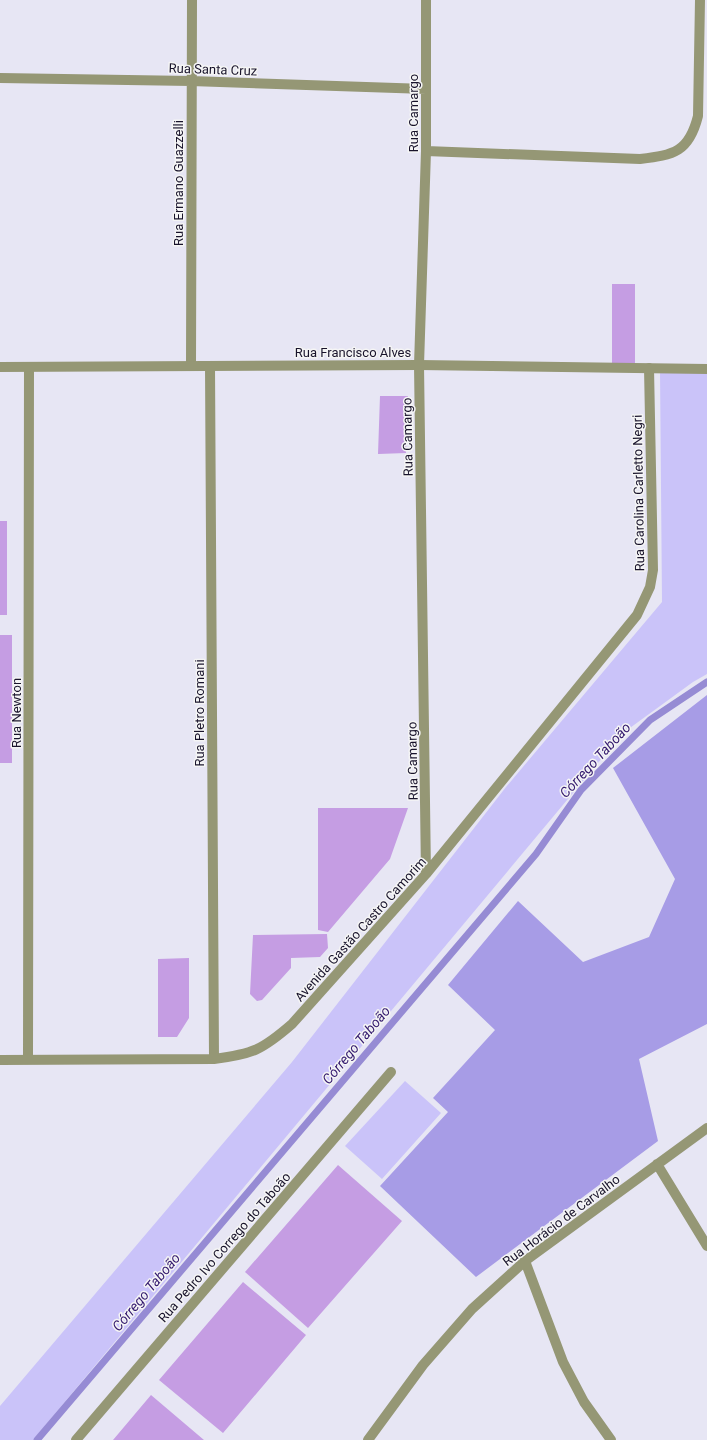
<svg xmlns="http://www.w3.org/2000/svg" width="707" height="1440" font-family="Roboto,sans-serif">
<rect width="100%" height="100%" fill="#e7e6f4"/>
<!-- green -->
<path fill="#cac3f9" d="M660,371L707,373V674L693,682L623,733L33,1440H0V1406L292,1062L506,787L662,602Z
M405,1081L441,1113L382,1179L345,1146Z"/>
<!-- forest -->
<path fill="#a79ce6" d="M707,695V1024L639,1059L658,1141L476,1277L380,1186L448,1112L433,1098L495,1030L448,985L518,901L583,962L649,937L675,879L613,768Z"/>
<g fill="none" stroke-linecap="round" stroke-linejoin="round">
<!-- stream -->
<path stroke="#968bd4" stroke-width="7" d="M37,1440L536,854L581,790L650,720L707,682"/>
</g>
<!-- building -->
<path fill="#c59de3" d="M612,284H635V364L612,365Z
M380,396H408L406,453L378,454Z
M0,521H7V615H0Z
M0,635H12V763H0Z
M318,808H408L390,859L328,932L318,930Z
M327,934L328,948L320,957L291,958V968L262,1000L257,1001L250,994L253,935Z
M189,958V1018L177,1037H158V959Z
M338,1165L402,1221L308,1328L245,1272Z
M243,1282L306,1335L223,1433L159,1380Z
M151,1395L204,1440H113Z"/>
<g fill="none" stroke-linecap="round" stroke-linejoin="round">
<!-- minor -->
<path stroke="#959775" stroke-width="10" d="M426,0V151L419,365L426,874
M0,78L191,81L426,89
M426,151L640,159C674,155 689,152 698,116L700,0
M191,366L192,0
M210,366L214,1059
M0,1060L214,1059C253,1054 262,1050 292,1024L426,874L637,615L650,587L653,570L649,368
M28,1060L29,367
M657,1164L707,1246
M525,1261L563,1362L584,1402L611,1440
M76,1440L391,1072
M368,1440L423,1365L472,1309L525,1261L707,1128"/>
<!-- tertiary -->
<path stroke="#959775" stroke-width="10" d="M0,367L419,365L707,369"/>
</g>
<g text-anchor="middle" stroke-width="3" stroke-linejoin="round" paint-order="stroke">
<!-- street labels -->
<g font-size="13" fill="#18132b" stroke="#f5f5f5">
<text transform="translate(213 69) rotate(2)" y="5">Rua Santa Cruz</text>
<text transform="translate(413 113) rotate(-90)" y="5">Rua Camargo</text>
<text transform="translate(178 183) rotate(-90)" y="5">Rua Ermano Guazzelli</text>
<text x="353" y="357">Rua Francisco Alves</text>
<text transform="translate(407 437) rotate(-91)" y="5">Rua Camargo</text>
<text transform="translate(638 493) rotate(-91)" y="5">Rua Carolina Carletto Negri</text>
<text transform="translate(16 713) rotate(-90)" y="5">Rua Newton</text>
<text transform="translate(199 713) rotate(-90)" y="5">Rua Pletro Romani</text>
<text transform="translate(412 761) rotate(-91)" y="5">Rua Camargo</text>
<text transform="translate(360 929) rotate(-48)" y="5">Avenida Gastão Castro Camorim</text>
<text transform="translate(561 1220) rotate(-37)" y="5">Rua Horácio de Carvalho</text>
<text transform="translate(224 1247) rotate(-49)" y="5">Rua Pedro Ivo Corrego do Taboão</text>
</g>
<!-- water labels -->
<g font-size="14" font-style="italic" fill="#341a6f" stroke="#f5f5f5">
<text transform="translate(595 760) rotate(-47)" y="5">Córrego Taboão</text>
<text transform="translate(356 1045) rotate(-50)" y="5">Córrego Taboão</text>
<text transform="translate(146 1292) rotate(-50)" y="5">Córrego Taboão</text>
</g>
</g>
</svg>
